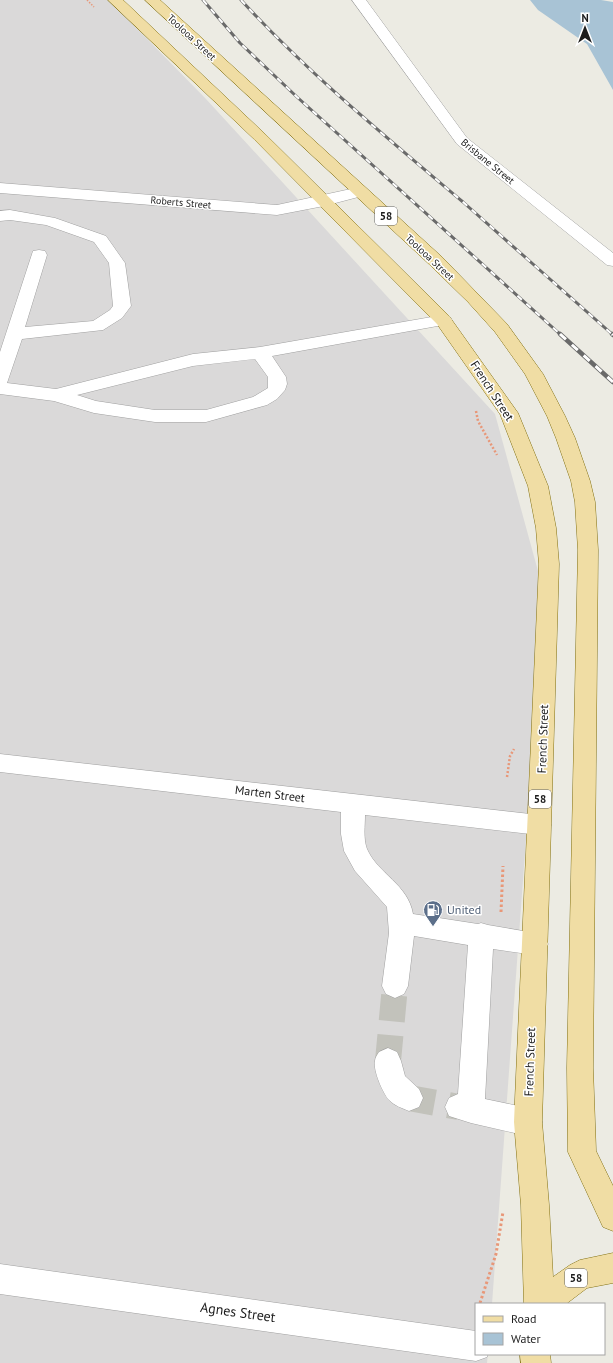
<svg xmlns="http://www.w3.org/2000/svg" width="613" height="1363" font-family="'PT Sans',sans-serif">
<rect width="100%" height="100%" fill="#ecebe3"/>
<!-- residential -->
<path fill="#dad9d9" d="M0,0H109L206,99L495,414L544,593L492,1304H476V1354H488L487,1363H0Z"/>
<!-- water -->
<path fill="#a8c3d5" d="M530,0H601L613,2V90L587,44L538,10Z"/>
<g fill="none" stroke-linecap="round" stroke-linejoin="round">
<!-- minor-tunnel -->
<path stroke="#c2c2bb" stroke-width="26" stroke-dasharray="26 14" stroke-linecap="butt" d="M388,1061L395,986
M409,1098L459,1107"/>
<!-- minor casing -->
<g stroke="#a0a0a0" stroke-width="1">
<path id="minor" d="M352,0H366L467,138L613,253V266L607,265L457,144Z
M0,183L277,205L360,187L366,189L368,192L366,195L324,206L277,215L0,193Z
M10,210L55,218L106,236L125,263L131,306L122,318L103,330L22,339L7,383L56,389L193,354L260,347L443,315L449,316L452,320L449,324L443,325L272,356L286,377L287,384L285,390L277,399L267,405L206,422H155L94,413L54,401L0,394V352L33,251L39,250L45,251L47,255L25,327L93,321L110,310L113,306L109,263L94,242L46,225L10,220L0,221V211ZM255,359L268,377V388L253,397L206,410H155L96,401L77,395L193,366Z
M0,754L539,815L547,818L551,825L547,832L539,835L365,815C365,825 363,839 367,849C378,874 408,884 413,914L478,924L481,923L488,925L535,933L544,936L548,944L544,952L535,955L493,949L485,1099L528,1108L538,1112L542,1122L538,1132L528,1136L471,1123L449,1116L445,1107L449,1098L458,1094L468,945L414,936L408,986L404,994L395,998L386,994L382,986L389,933L387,907L355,871L344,851L341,834V812L0,772Z
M388,1048L397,1052L401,1061L405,1076L419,1089L423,1098L419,1107L409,1111C402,1108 395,1106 389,1100C383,1093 373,1071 375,1061C375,1058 377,1055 379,1052Z
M0,1264L476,1331V1354H488L487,1357L476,1361L0,1294Z"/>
</g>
<!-- major casing -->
<g stroke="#837112" stroke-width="1">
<path id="major" d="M108,0H123L265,134L449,316L518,413L548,486L556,528L559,564L542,1122L549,1205L553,1277L570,1265L580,1260L613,1253V1283L587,1288L566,1304H524L521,1205L514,1122L539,564L536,528L528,486L500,414L437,324L255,140Z
M145,0H160L442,257L507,324L543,374L565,416L575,438L590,481L595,502L598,550L593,1068L596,1151L613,1186V1231L603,1227L568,1152L567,1068L578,550L575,502L571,481L556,438L547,416L525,374L495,332L468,302L430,265Z
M520,1354H550L551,1363H521Z"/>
</g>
<!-- path-far2 -->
<path stroke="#e89778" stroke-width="1.5" stroke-dasharray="1.5 1.5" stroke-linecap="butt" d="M87,0L94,7"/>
<!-- path-far1 -->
<path stroke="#e89778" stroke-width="2.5" stroke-dasharray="2 2" stroke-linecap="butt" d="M476,411L478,421L497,455
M507,777L510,756L514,749"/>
<!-- path -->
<path stroke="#e89778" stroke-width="3" stroke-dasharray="2.5 2.5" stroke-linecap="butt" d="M501,912L503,866
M480,1303L496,1254L503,1212"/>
<!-- minor -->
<use href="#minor" fill="#fff" fill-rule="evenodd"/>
<!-- major -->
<use href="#major" fill="#f0dda4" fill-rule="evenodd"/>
<!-- rail-far1 casing -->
<g stroke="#6a6a6a" stroke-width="3">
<path id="rail-far1" d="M203,0L240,43L297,97L561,335
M241,0C309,74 386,137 463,202C513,246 563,291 613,335"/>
</g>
<!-- rail casing -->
<g stroke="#6a6a6a" stroke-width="4.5">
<path id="rail" d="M560,334L613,382
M612,334L613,335"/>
</g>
<!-- rail-far1 -->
<use href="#rail-far1" stroke="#fff" stroke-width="2" stroke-dasharray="6" stroke-linecap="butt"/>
<!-- rail -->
<use href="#rail" stroke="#fff" stroke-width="3" stroke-dasharray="8" stroke-linecap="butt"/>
</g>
<!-- icons -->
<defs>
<g id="fuel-pin" transform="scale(1)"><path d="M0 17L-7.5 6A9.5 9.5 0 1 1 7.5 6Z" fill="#5c6f8a" stroke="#fff"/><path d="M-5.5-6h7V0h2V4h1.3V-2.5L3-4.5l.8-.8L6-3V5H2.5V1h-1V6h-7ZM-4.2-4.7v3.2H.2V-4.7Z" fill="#fff"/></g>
</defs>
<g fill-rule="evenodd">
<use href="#fuel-pin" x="433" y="910"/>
</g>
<g text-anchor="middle" stroke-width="3" stroke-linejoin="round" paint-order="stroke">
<!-- far-street labels -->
<g font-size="10" fill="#1c1c1c" stroke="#fff">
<text transform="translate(192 37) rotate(43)" y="4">Toolooa Street</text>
<text transform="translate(488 161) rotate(39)" y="4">Brisbane Street</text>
<text transform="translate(181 202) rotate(5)" y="4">Roberts Street</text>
<text transform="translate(430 257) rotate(43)" y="4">Toolooa Street</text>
</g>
<!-- shield labels -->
<g fill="#fff" stroke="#606060" stroke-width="1">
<rect x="375" y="207" width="22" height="18" rx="3"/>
<rect x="529" y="790" width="22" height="18" rx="3"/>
<rect x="565" y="1269" width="22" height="18" rx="3"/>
</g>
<g font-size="11" font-weight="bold" fill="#1c1c1c">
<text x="386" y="220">58</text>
<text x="540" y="803">58</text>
<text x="576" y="1282">58</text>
</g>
<!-- street labels -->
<g font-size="12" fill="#1c1c1c" stroke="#fff">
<text transform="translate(492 391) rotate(57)" y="4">French Street</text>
<text transform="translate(543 739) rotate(-88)" y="4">French Street</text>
<text transform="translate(270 794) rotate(7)" y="4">Marten Street</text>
<text transform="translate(530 1062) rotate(-88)" y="4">French Street</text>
</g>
<!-- service labels -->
<g font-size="12" fill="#4e5e75" stroke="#fff" text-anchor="start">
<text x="447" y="914">United</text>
</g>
<!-- near-street labels -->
<g font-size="14" fill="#1c1c1c" stroke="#fff">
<text transform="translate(238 1312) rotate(8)" y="5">Agnes Street</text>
</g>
</g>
<!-- legend -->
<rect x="475" y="1303" width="130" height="52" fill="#ffffff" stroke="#a4a4a4"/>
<rect x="483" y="1316" width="20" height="6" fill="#f0dda4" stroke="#a4a4a4"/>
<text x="511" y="1323" font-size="12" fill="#1c1c1c">Road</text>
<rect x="483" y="1333" width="20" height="12" fill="#a8c3d5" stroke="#a4a4a4"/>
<text x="511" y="1343" font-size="12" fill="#1c1c1c">Water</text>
<!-- north arrow -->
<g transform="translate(585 28)" stroke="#ffffff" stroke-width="3" paint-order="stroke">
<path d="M0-3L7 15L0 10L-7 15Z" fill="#1c1c1c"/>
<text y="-6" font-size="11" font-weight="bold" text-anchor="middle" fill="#1c1c1c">N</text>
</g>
</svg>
